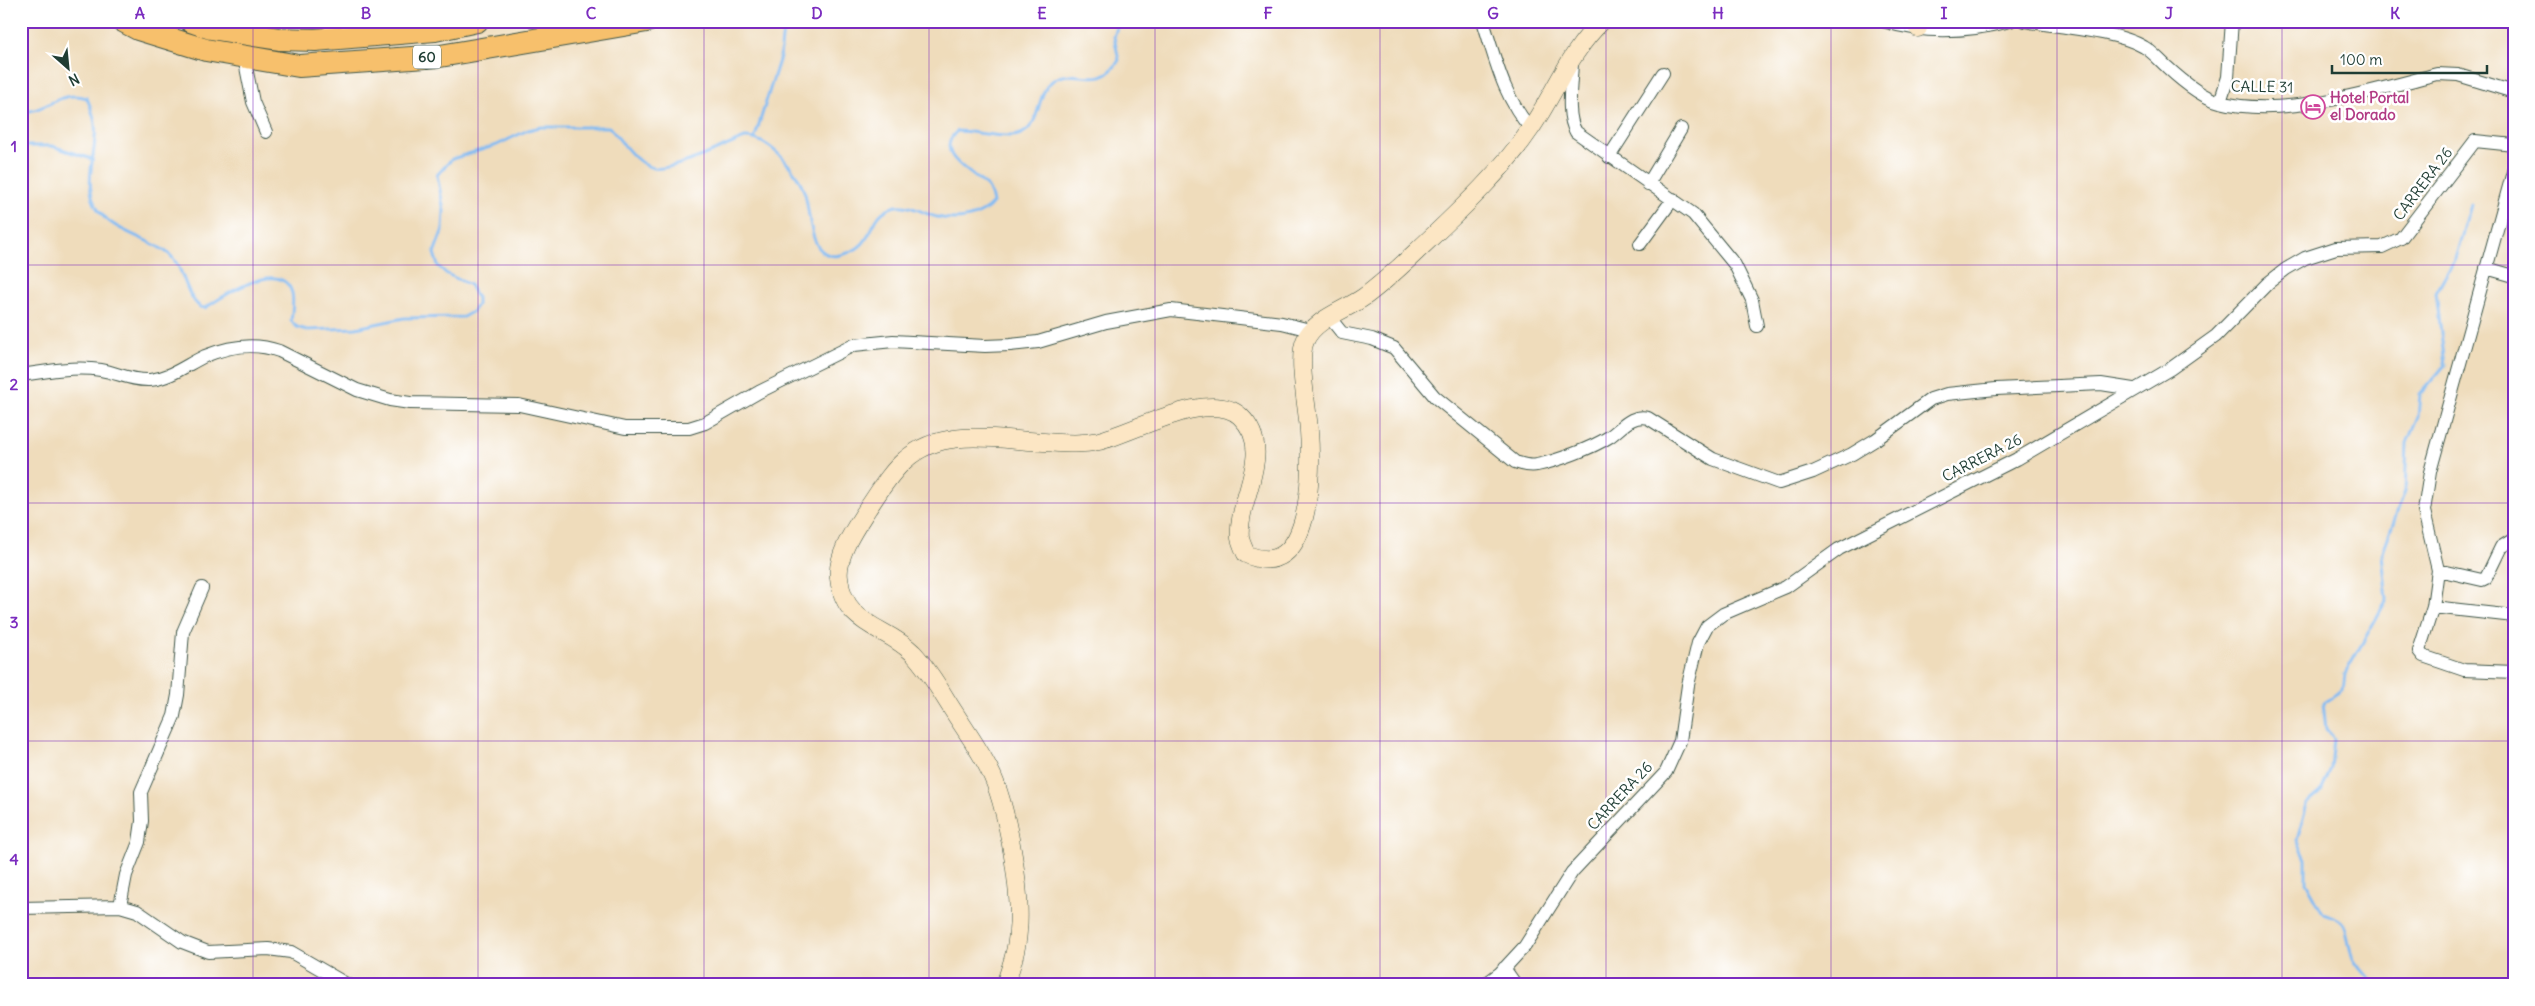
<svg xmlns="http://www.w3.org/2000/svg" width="2535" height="1006" font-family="Delius,sans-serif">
<rect width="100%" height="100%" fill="#fff"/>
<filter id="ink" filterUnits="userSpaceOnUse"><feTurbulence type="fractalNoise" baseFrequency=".02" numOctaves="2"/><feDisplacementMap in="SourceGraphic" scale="10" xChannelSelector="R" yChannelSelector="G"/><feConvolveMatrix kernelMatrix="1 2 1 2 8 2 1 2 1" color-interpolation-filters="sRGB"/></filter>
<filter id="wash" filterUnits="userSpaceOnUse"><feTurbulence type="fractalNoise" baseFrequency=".0096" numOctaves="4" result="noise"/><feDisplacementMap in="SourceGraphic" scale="20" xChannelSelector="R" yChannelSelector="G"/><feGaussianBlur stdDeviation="1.12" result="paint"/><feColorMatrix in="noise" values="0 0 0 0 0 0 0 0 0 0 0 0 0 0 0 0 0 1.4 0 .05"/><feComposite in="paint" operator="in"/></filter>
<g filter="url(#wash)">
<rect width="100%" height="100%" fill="#efdcbb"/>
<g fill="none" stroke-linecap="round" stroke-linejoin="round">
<!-- stream -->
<path stroke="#82bbf3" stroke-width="3" d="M21,112C47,112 60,89 87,98C90,106 94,115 95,124C98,145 86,174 92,196C101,232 145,234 169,254C185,268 184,294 200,307L205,308C222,297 282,256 292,293C294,302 292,312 291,321L297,327L307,330L356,328L404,318L463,317L472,312L477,305V298L470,285L447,274L438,266L434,253L443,229L444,211L437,175L452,159L497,145L528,130L541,127H609C621,140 636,165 654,168C672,172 726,145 745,138C769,137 799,172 805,194C809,209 810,242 822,251C828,256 833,257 840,255C877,248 866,218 890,208C905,201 922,213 937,217C957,222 980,218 993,203C992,198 991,192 988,188C976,173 931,156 957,131C973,131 1006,139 1018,135C1042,128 1035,96 1051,82C1072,63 1100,94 1119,60L1114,37L1119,21
M755,137L780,57L784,21
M21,146H52L92,159
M2374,985C2368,975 2354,964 2351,953C2343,928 2353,922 2323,913L2306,882V859L2297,840L2307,804L2321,792L2331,768L2334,738L2326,729L2323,703L2343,690L2345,674L2387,599L2382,554L2405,491L2407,443L2418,417L2420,394L2445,365L2436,293L2455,259L2471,205"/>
</g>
</g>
<g filter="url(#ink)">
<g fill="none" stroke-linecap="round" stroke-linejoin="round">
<!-- street casing -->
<g stroke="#3e5548" stroke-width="14">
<path id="street" d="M1483,21C1496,61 1503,96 1531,129
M1883,21C1924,34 1969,32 2010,21
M2025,21C2057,27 2118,31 2144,47C2153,52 2159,60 2167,67C2181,80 2201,97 2220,102C2283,119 2375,90 2437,74L2458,75L2514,92
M322,36L348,21
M244,57L253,102L266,132
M1572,60C1572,81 1565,114 1576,132L1693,214L1735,265L1752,300L1757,326
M2220,102L2228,77L2232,21
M1609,157L1663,73
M2514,168L2430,472L2424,511L2438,570L2433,607L2419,651L2423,656L2464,670L2514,672
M1648,184L1681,129
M1640,244L1673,199
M2486,268L2514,276
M1330,318L1342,333L1372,339L1394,348L1435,397L1515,462C1522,464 1529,467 1537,465C1557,461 1592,448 1609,437C1622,428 1631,414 1648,418L1713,459L1779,483L1813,472L1852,454L1875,440L1931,399L1947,394L1996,389L2101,384L2133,389
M21,375C46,371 76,366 101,370C118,373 132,381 150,380C171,378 186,365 205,356C230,346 254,342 279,351L357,390L390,400L410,403L519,405L625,428H689L705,423L759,392L854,345L893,341L985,346L1010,345L1038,342L1106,322L1171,310L1282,323L1310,330
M2438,570L2482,580L2486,578L2501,547L2514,539
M2433,607L2514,616
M120,906L126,875L139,842L142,821L141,792L174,716L178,695L183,632L202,588
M21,908L120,906L137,911L182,942L208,952L268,949L291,952L348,985
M1504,968L1516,985
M1479,985L1488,982L1500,973L1525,946L1572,872L1666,772L1680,741L1688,685L1698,643L1707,626L1723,614L1786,587L1839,549L2017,459L2170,369L2216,336L2268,283L2286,269L2305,258L2336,248L2382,247L2401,238L2475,141L2514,145"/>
</g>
<!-- secondary casing -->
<g stroke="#3e5548" stroke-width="19">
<path id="secondary" d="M1913,21L1918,28
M1005,985C1011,967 1017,950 1018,931C1022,893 1007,803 989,769C979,749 966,731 954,712C941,692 930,671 913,653C886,626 844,626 839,578C836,555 856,527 868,508C879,492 890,473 905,460C942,426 999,440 1044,442C1062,443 1080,445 1099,441C1133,433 1210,388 1240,416C1277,451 1236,499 1240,538C1241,543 1244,549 1246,554C1313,585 1312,470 1309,431C1308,409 1297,360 1305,341C1314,319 1346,310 1364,297C1383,283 1399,268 1416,252C1456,214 1500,174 1531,128C1555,93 1570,51 1602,21"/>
</g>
<!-- highway casing -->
<g stroke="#3e5548" stroke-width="24">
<path id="highway" d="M123,21L138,29L206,50L299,66L440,56L647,21
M191,21L211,28L279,39L315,40L435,30L477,21"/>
</g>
<!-- street -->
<use href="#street" stroke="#fff" stroke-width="12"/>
<!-- secondary -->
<use href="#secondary" stroke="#fce6c4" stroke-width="18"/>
<!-- highway -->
<use href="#highway" stroke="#f7c06c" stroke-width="22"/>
</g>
</g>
<!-- grid -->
<path fill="none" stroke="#7b2cbf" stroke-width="1" stroke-opacity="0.55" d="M253,21V985M478,21V985M704,21V985M929,21V985M1155,21V985M1380,21V985M1606,21V985M1831,21V985M2057,21V985M2282,21V985M21,265H2514M21,503H2514M21,741H2514"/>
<!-- icons -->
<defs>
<g id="hotel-ring" transform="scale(1.25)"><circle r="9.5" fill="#fff" stroke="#d1479c" stroke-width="1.5"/><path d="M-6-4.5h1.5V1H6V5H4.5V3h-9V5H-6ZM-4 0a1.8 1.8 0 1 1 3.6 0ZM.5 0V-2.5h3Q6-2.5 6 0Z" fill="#d1479c"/></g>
</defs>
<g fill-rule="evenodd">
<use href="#hotel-ring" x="2313" y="107"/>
</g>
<g text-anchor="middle" stroke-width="5" stroke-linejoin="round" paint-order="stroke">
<!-- shield labels -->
<rect fill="#fff" stroke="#627771" stroke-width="1" x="413" y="45.5" width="28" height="23" rx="4"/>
<g font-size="14" font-weight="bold" fill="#1f3d34">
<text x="427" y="62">60</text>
</g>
<!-- street labels -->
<g font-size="15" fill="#1f3d34" stroke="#fff">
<text transform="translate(2262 87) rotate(1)" y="5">CALLE 31</text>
<text transform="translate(2423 184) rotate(-53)" y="5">CARRERA 26</text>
<text transform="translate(1982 458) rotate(-27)" y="5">CARRERA 26</text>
<text transform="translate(1620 796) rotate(-47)" y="5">CARRERA 26</text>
</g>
<!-- hotel labels -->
<g font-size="15" font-weight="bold" fill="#b23c85" stroke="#fff" text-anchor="start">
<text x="2330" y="103">Hotel Portal<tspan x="2330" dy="17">el Dorado</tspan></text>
</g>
</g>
<!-- margin -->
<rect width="2535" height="1006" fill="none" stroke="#fff" stroke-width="55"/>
<!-- north arrow -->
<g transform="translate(68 68) rotate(153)" stroke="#ffffff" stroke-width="4" paint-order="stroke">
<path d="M0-4L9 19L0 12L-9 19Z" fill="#1f3d34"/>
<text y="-8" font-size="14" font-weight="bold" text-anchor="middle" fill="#1f3d34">N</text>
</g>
<!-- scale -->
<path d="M2332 65v8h155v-8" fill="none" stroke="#1f3d34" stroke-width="2.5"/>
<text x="2340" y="65" font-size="15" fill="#1f3d34" stroke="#ffffff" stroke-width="4" paint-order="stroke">100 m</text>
<rect x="28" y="28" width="2480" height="950" fill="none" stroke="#7b2cbf" stroke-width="2"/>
<g font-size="16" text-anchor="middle" font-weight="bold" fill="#7b2cbf">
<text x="140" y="19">A</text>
<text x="366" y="19">B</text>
<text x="591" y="19">C</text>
<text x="817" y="19">D</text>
<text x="1042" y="19">E</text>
<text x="1268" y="19">F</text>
<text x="1493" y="19">G</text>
<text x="1718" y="19">H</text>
<text x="1944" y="19">I</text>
<text x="2169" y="19">J</text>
<text x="2395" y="19">K</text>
<text x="14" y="152">1</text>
<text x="14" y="390">2</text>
<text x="14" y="628">3</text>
<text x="14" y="865">4</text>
</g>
</svg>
